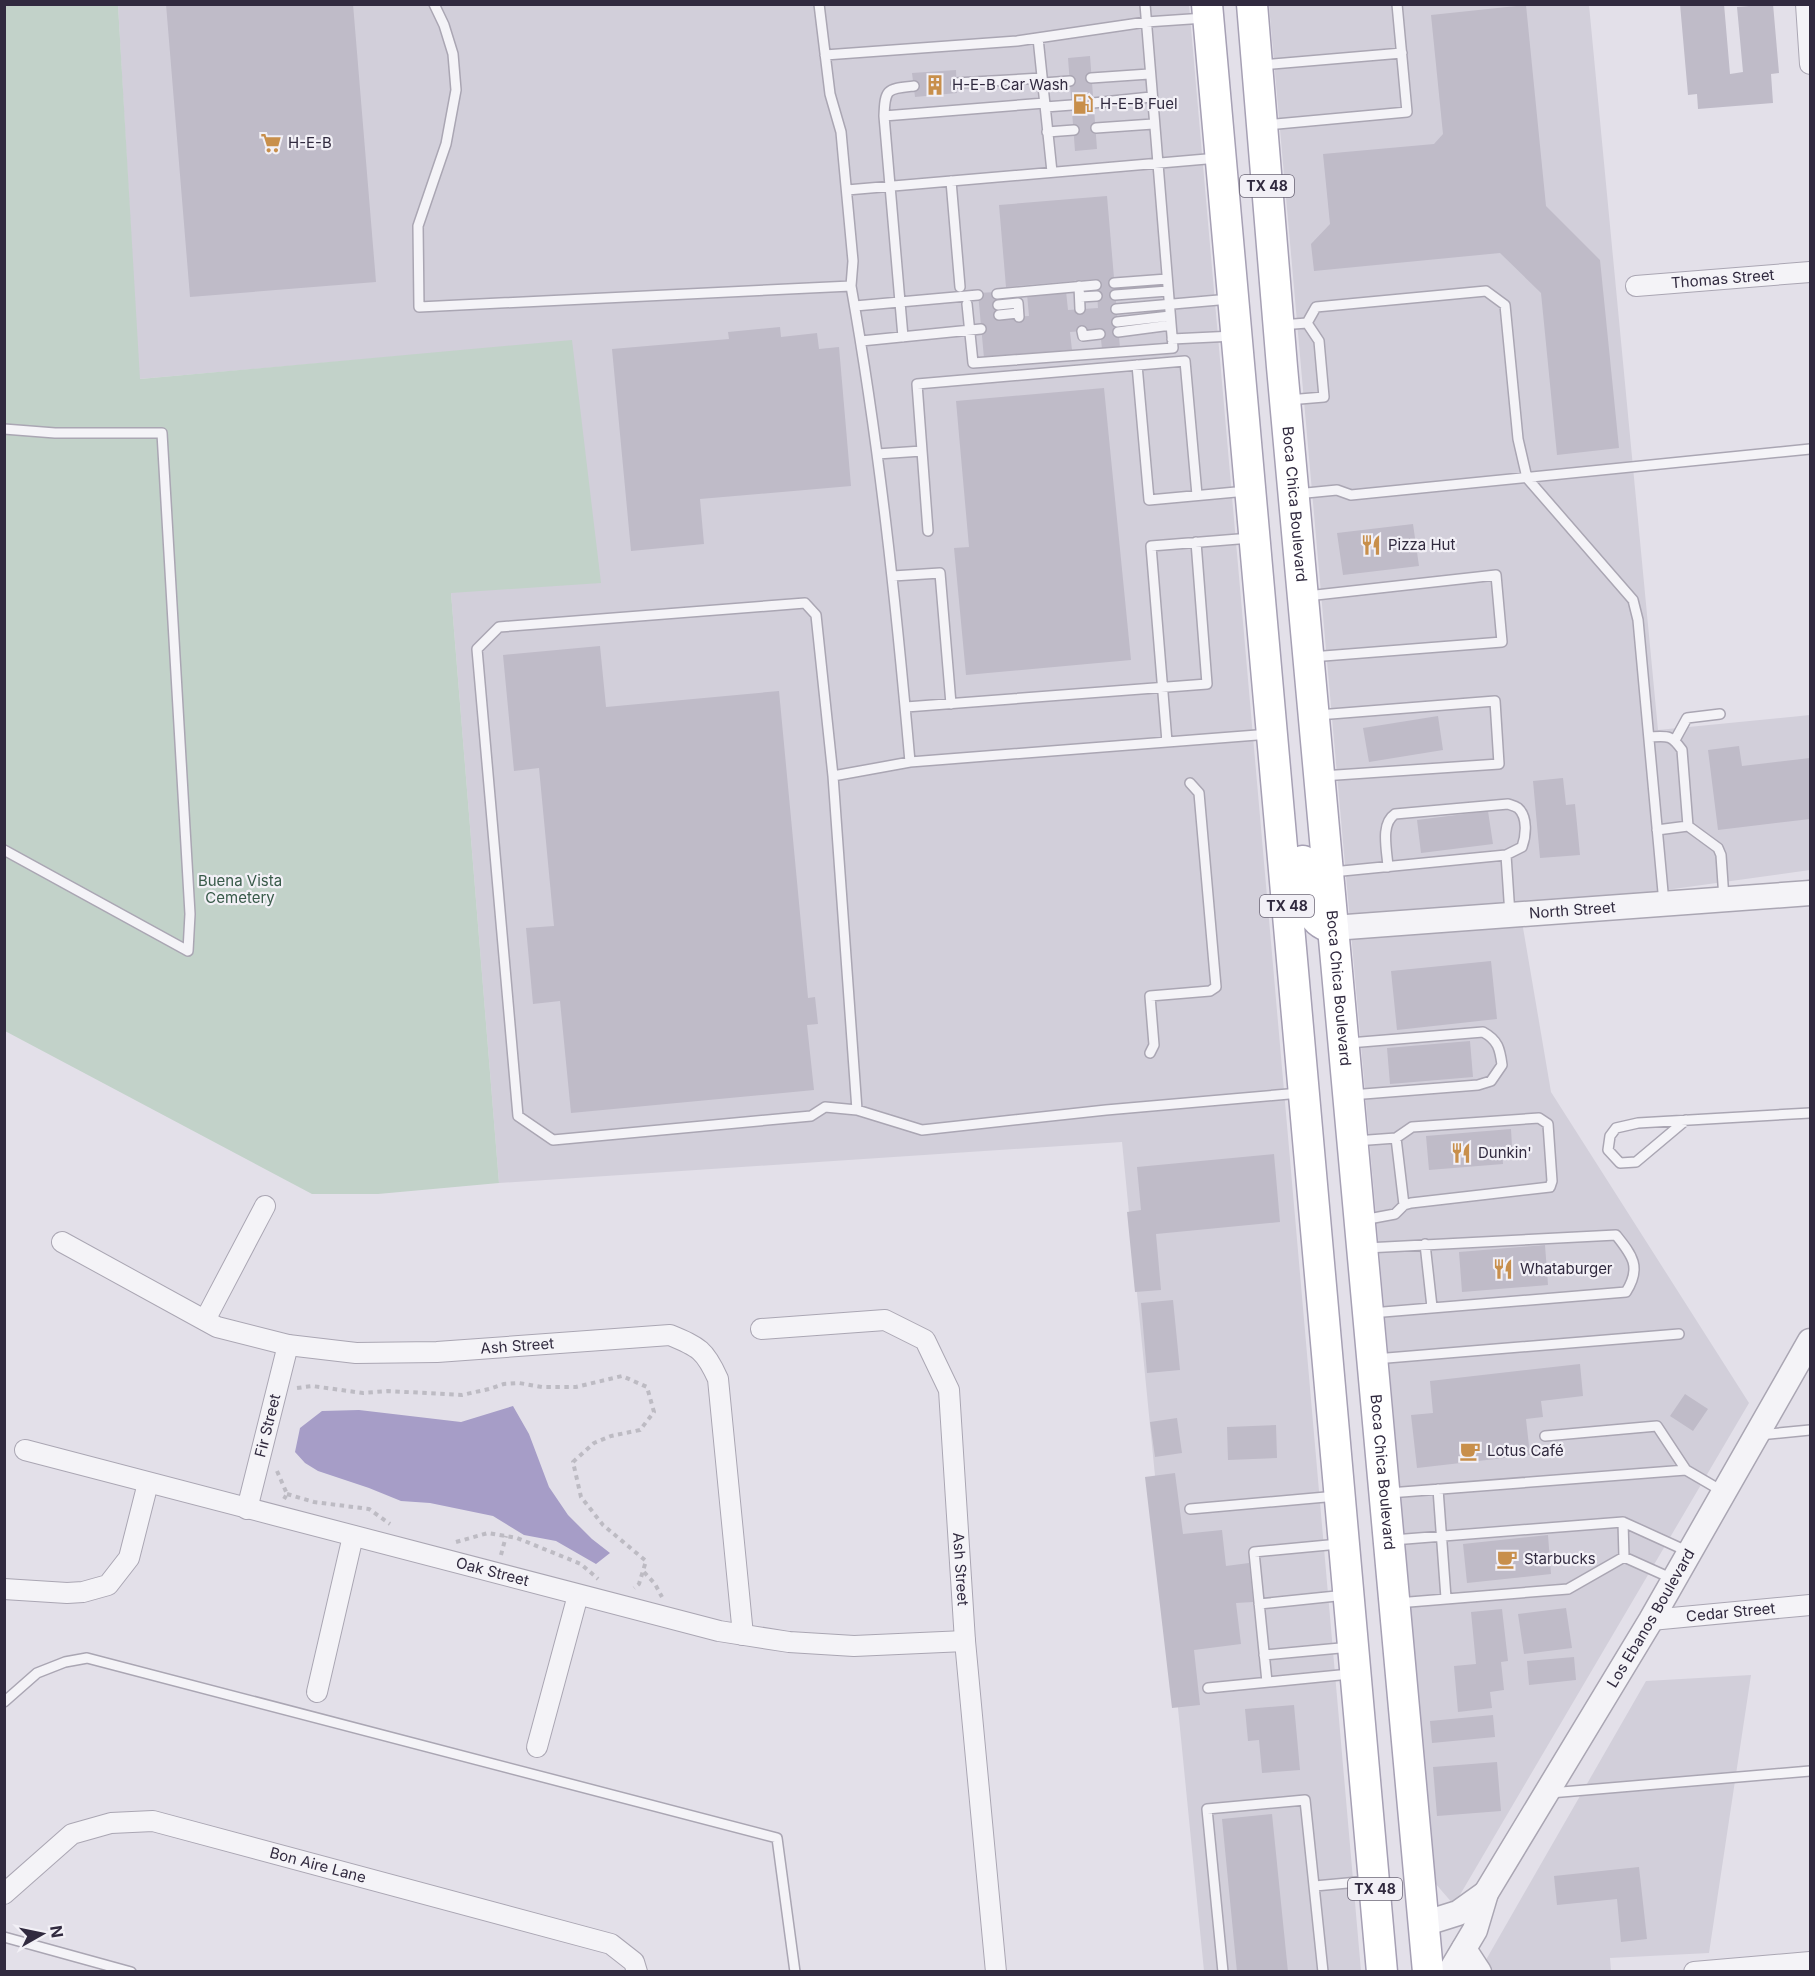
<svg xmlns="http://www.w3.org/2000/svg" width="1815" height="1976" font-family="Inter,sans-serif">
<rect width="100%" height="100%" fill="#e3e0e9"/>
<!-- built -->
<path fill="#d2cfda" d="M118,5H1189L1361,1971H1204L1122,1142L499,1183L451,593L572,341L139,379Z
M1269,5H1589L1658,730L1810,715V870L1520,910L1551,1092L1749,1403L1454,1905L1435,1883Z
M1751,1675L1709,1953L1610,1958L1611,1971L1479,1972L1646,1681Z"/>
<!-- green -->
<path fill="#c2d2c9" d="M4,5H118L140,379L572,340L601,583L451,593L499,1183L378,1194H312L5,1031Z"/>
<!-- water -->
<path fill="#a69dc7" d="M513,1406L529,1434L549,1487L568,1515L592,1539L610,1553L596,1564L556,1541L524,1535L493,1516L430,1503L401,1501L369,1488L318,1471L305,1463L295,1452L300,1428L322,1411L359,1410L461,1422Z"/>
<!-- building -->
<path fill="#bfbbc8" d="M166,4H353L376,282L190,297Z
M1680,4H1724L1730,74L1743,72L1737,7L1773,4L1779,73L1771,74L1773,103L1698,109L1697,94L1688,95Z
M1526,5L1546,206L1600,260L1619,448L1557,455L1541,293L1500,253L1314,271L1311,244L1330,224L1323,154L1434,144L1443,134L1431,15Z
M1090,56L1097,149L1075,151L1068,58Z
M956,70L957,93L915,97L912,73Z
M1107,196L1120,348L1102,349L1100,330L1082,331L1070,332L1072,350L984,358L978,293L996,292L999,318L1029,316L1027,294L1066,291L1068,310L1098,308L1096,279L1006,287L999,205Z
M780,327L781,337L817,333L819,349L839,347L851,486L700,499L704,544L631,551L612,349L729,339L728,332Z
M1104,388L1131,660L966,675L954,548L969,547L956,401Z
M1413,524L1419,566L1343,575L1337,533Z
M600,646L606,707L779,691L808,998L815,997L818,1024L807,1025L814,1090L571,1113L560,1001L533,1004L526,928L554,926L539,768L514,771L503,655Z
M1438,716L1443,750L1369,762L1363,728Z
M1739,746L1742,766L1810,758V819L1718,830L1708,750Z
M1563,778L1566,805L1575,804L1580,855L1540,858L1533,781Z
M1488,811L1493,844L1421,853L1417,820Z
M1491,961L1497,1019L1397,1030L1391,971Z
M1470,1041L1473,1077L1390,1084L1387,1048Z
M1511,1129L1512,1147L1502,1148L1503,1164L1429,1170L1426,1136Z
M1274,1154L1280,1222L1156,1234L1161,1290L1135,1292L1127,1212L1141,1210L1137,1167Z
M1545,1245L1548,1285L1462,1292L1459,1252Z
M1173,1300L1180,1370L1147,1373L1141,1303Z
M1580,1364L1583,1396L1541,1401L1543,1417L1526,1419L1530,1455L1417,1468L1411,1415L1433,1413L1430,1381Z
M1685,1394L1708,1409L1693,1431L1670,1416Z
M1177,1418L1182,1453L1155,1457L1150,1422Z
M1276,1425L1277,1458L1228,1460L1227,1427Z
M1175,1473L1183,1534L1222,1530L1226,1566L1249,1563L1253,1602L1236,1603L1241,1644L1194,1650L1200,1705L1172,1708L1145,1477Z
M1548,1535L1551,1574L1467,1583L1463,1544Z
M1566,1608L1572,1648L1524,1654L1518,1614Z
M1502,1609L1508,1661L1501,1662L1504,1690L1490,1692L1492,1708L1458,1712L1454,1666L1476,1664L1471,1612Z
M1574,1657L1576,1680L1529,1685L1527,1661Z
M1294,1705L1300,1770L1262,1773L1259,1740L1248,1741L1245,1709Z
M1493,1715L1495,1737L1432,1743L1430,1721Z
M1497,1762L1501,1811L1437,1816L1433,1767Z
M1272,1814L1288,1972H1237L1222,1819Z
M1639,1867L1647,1939L1621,1942L1617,1899L1557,1905L1554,1876Z"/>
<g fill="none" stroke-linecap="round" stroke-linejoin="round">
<!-- service casing -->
<g stroke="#aaa6b3" stroke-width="12">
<path id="service" d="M434,4L444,25L453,54L456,90L446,144L418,226L419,307L851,286
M819,4L830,94L841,132L843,154L853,261L851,286C879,443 896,602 910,762
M1038,38L1052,172
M825,55L1017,41L1146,22L1205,18
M1261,65L1402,53
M1091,78L1149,74
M956,83L1042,78
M1043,83L1070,81
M1093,103L1151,97
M1045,107L1072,105
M884,116C885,88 887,89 914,86
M1266,125L1407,112L1397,4
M1096,128L1153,124
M1047,132L1074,130
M951,181L960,287
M847,190L1218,158
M1114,283L1167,279
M1079,286L1080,309
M997,294L1096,285
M1115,295L1168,291
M1080,297L1097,296
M967,304L973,363L1173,348L1145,4
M998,305L1018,303L1019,317
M855,306L978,295
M1116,309L1230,299
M999,315L1018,313
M1117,322L1170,316
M1281,325L1307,323L1316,307L1486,291L1505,305L1518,439L1527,478L1633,600L1638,620L1664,903
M1082,331L1083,336L1100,334
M1118,332L1171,325
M903,337L884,116L1045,103
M1172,339L1234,336
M861,341L981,329
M1137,365L1149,500L1247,491
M1288,400L1324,397L1319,341L1307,323
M4,429L55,433H162L190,914L188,951L4,850
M877,454L922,451
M1296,494L1337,490L1351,495L1810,449
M928,531L917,384L1185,361L1197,495
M893,576L940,573L951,704
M1307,596L1496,575L1502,642L1311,657
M906,707L1207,684L1196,542
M1318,715L1495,701L1499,764L1322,776
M1270,734L910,762L833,776L857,1110L922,1130L1106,1110L1300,1093
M1649,737C1667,736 1671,734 1682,750L1688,826L1718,848L1721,855L1724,899
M1675,740L1687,718L1720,714
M1167,742L1151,546L1251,538
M833,776L816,615L805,603L499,627L477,649L518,1116L553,1140L811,1116L825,1107L857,1110
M1657,830L1688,826
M1388,867C1387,850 1380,824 1395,814L1508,804C1511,805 1515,806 1518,808C1528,817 1526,836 1522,847L1506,855
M1332,872L1506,855L1510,915
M1349,1043L1483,1032C1498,1040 1500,1049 1502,1065L1491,1081L1478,1085L1351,1095
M1150,1053L1154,1045L1150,996L1210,991L1216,987L1199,793L1190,783
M1686,1120L1636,1162L1620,1163L1608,1150L1610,1136L1616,1128L1638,1123L1810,1113
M1396,1138L1404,1205
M1355,1141L1396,1138L1412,1127L1539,1118L1548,1124L1552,1181L1550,1187L1411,1203L1404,1205L1395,1214L1363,1220
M1425,1244L1432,1307
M1366,1248L1616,1235C1632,1255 1642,1267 1626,1292L1371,1313
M1375,1359L1679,1334
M1759,1435L1810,1430
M1545,1436L1657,1426L1686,1470L1722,1491
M1438,1489L1446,1598
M1389,1493L1686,1470
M1190,1509L1337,1496
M1623,1522L1624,1557
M1393,1540L1623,1522L1689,1552
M1397,1603L1568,1589L1624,1557L1673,1579
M1259,1604L1346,1595
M1264,1655L1351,1647
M1267,1682L1254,1552L1339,1544
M1208,1688L1350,1674
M4,1702L37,1673L65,1662L87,1658L777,1838L795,1972
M1550,1793L1810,1771
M1315,1886L1369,1881
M4,1937L131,1972
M1223,1972L1207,1809L1305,1800L1323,1972"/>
</g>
<!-- minor casing -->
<g stroke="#aaa6b3" stroke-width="22">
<g id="minor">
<path d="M1806,4L1810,64"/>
<path id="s1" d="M1636,286L1810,272"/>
<path id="s2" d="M62,1242L217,1327L288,1345L356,1353L437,1352L670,1335C699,1347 705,1350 718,1379L743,1635"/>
<path d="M205,1320L265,1206"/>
<path id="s3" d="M761,1329L885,1320L925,1340L949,1390L965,1641L996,1972"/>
<path id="s4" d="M25,1450L719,1631L789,1642L854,1646L965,1641"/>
<path id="s5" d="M247,1509L288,1345"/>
<path d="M4,1589L67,1593L83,1592L108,1585L129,1558L148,1483"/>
<path id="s6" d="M1651,1620L1810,1605"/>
<path d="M317,1692L353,1536"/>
<path d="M537,1747L578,1595"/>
<path id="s7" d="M4,1894L72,1834L111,1823L153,1821L611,1944L634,1962L637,1972"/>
<path d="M1694,1972L1810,1962"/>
</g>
</g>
<!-- tertiary casing -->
<g stroke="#aaa6b3" stroke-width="27">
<g id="tertiary">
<path id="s8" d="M1333,928L1810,893"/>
<path d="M1423,1924L1458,1913L1486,1893"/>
<path d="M1464,1949L1479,1972"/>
<path id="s9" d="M1450,1972L1475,1930L1486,1893L1651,1620L1810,1341"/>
</g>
</g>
<!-- primary casing -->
<g stroke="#a6a0b4" stroke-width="33">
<g id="primary">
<path d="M1207,4L1382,1972"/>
<path id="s10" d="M1252,4L1282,367L1428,1972"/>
<path d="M1303,861C1305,887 1303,921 1333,928"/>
</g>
</g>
<!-- path -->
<path stroke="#bdbbc3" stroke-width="4" stroke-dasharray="4.5 4.5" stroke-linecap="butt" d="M297,1388L312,1386L363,1393L388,1391L462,1395L489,1389L504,1384L519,1383L542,1387H576L622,1376L647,1387L654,1412L640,1430L611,1436L594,1443L573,1462L581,1497L603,1525L646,1561L639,1584L634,1588
M277,1471L287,1494L284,1499
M287,1494L314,1502L369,1509L390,1524
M456,1542L488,1533L517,1538L581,1564L598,1579
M501,1555L506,1536
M644,1572L655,1584L662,1597"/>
<!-- service -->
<use href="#service" stroke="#f4f3f7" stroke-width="9"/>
<!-- minor -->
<use href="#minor" stroke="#f4f3f7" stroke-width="20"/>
<!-- tertiary -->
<use href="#tertiary" stroke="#f4f3f7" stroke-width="24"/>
<!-- primary -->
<use href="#primary" stroke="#fff" stroke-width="30"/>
</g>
<!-- icons -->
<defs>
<g id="building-bare" transform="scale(1.62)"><path d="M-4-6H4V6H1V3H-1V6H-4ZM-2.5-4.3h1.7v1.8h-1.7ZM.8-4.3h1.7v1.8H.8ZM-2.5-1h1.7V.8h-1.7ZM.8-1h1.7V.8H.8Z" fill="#c88f4b" stroke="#f2f0f6" stroke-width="2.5" paint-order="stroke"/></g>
<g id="fuel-bare" transform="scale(1.62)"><path d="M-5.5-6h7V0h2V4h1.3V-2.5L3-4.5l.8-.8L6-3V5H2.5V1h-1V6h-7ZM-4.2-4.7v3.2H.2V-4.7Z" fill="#c88f4b" stroke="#f2f0f6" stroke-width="2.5" paint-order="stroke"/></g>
<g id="supermarket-bare" transform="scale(1.62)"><path d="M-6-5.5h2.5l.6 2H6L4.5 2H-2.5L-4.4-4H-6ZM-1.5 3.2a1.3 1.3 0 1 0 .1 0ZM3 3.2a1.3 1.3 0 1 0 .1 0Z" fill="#c88f4b" stroke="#f2f0f6" stroke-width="2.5" paint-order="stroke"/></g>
<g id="restaurant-bare" transform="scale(1.62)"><path d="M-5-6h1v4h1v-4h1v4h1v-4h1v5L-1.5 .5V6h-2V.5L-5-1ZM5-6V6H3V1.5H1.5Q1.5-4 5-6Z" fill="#c88f4b" stroke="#f2f0f6" stroke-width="2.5" paint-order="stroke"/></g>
<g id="cafe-bare" transform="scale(1.62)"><path d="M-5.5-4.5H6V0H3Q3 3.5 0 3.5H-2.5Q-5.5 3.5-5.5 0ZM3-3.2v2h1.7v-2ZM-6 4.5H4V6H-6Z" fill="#c88f4b" stroke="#f2f0f6" stroke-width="2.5" paint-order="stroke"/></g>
</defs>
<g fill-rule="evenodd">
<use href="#building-bare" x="935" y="85"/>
<use href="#fuel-bare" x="1083" y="104"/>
<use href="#supermarket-bare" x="271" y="143"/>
<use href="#restaurant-bare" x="1371" y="545"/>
<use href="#restaurant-bare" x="1461" y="1153"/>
<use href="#restaurant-bare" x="1503" y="1269"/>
<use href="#cafe-bare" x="1470" y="1451"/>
<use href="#cafe-bare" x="1507" y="1559"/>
</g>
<g text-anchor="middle" stroke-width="4.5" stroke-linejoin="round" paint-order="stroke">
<!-- shield labels -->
<g fill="#f2f0f6" stroke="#6b6576" stroke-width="1.5">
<rect x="1240" y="175" width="54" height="22" rx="4.5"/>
<rect x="1260" y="895" width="54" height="22" rx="4.5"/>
<rect x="1348" y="1878" width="54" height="22" rx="4.5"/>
</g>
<g font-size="14" font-weight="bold" fill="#312a3f">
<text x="1267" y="191">TX 48</text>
<text x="1287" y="911">TX 48</text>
<text x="1375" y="1894">TX 48</text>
</g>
<!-- poi labels -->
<g font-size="15" fill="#312a3f" stroke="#f2f0f6" text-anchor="start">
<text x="952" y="90">H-E-B Car Wash</text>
<text x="1100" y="109">H-E-B Fuel</text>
<text x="288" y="148">H-E-B</text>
<text x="1388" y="550">Pizza Hut</text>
<text x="1478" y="1158">Dunkin'</text>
<text x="1520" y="1274">Whataburger</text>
<text x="1487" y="1456">Lotus Café</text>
<text x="1524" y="1564">Starbucks</text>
</g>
<!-- street labels -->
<g font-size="15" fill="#312a3f" stroke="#f2f0f6">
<text dy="5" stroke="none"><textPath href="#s1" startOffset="87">Thomas Street</textPath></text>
<text dy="5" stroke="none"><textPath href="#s10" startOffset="502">Boca Chica Boulevard</textPath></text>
<text dy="5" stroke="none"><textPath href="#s8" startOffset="240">North Street</textPath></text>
<text dy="5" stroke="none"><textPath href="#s10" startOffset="988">Boca Chica Boulevard</textPath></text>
<text dy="5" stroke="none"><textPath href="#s2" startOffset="480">Ash Street</textPath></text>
<text dy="5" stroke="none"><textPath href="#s5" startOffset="86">Fir Street</textPath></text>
<text dy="5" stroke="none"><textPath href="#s10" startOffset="1474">Boca Chica Boulevard</textPath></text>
<text dy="5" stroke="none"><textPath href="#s3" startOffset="404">Ash Street</textPath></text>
<text dy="5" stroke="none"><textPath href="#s4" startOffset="483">Oak Street</textPath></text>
<text dy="5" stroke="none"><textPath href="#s6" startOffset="80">Cedar Street</textPath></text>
<text dy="5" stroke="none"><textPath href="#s9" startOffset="408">Los Ebanos Boulevard</textPath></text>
<text dy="5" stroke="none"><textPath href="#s7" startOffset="344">Bon Aire Lane</textPath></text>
</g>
<!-- park labels -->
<g font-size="15" fill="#385a49" stroke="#f2f0f6">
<text x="240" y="886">Buena Vista<tspan x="240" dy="17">Cemetery</tspan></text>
</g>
</g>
<!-- border -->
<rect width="1815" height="1976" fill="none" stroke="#312a3f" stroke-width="12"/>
<!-- north arrow -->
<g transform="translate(42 1934) rotate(81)" stroke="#f2f0f6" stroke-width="4.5" paint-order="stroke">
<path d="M0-4.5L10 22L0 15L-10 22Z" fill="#312a3f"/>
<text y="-9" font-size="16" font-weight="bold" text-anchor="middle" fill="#312a3f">N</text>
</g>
</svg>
